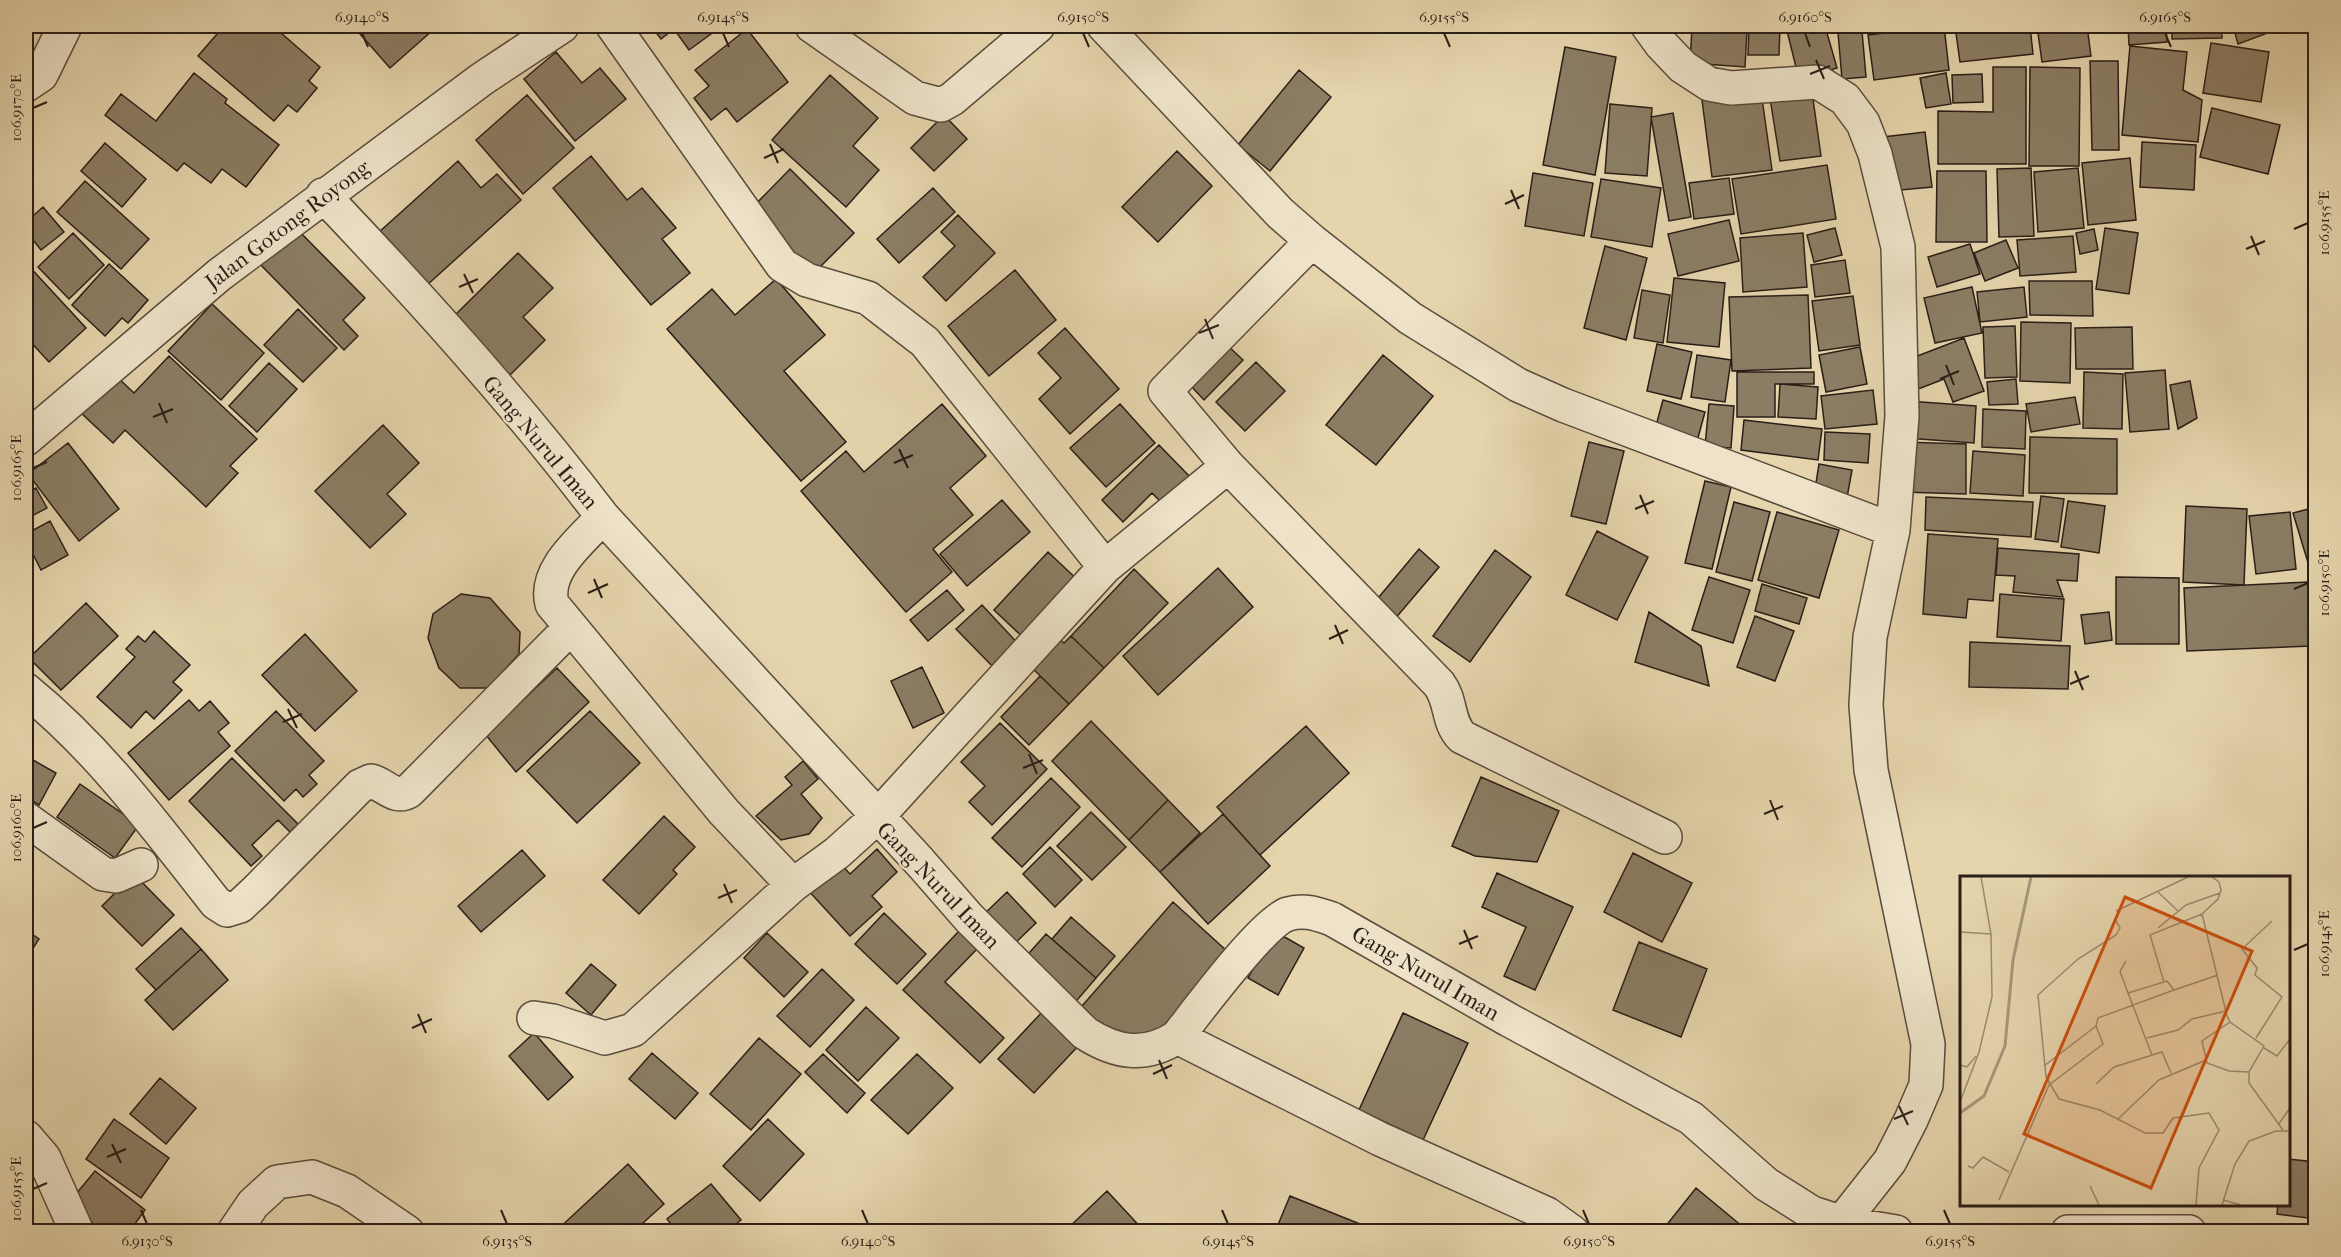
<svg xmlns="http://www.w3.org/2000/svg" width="2341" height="1257" font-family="'IM FELL French Canon',serif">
<rect width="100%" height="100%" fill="#e5d4ac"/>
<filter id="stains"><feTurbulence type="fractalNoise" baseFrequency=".00333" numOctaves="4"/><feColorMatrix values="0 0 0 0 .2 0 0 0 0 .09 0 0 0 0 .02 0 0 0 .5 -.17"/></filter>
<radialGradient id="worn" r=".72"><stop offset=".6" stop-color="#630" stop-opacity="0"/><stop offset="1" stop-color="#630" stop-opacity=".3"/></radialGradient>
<!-- building -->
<path fill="#8b7d64" stroke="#2a1e17" stroke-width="1.5" d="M224,26H273L320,67L309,81L317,88L297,112L288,105L274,121L198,56Z
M353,26H429L433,30L390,68Z
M651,26H722L689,50L674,29L661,39Z
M1749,26H1780L1779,55H1748Z
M1806,26H1825L1837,68L1799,79L1787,31Z
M1944,26L1949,70L1874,80L1868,35Z
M1955,26H2030L2033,54L1960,62Z
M2037,26H2087L2091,56L2042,62Z
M2128,26H2166L2167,42L2129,45Z
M2172,26H2221L2222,38L2172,39Z
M2233,26H2286L2238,44Z
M1692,27L1747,30L1745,67L1690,63Z
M747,29L788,82L737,122L726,108L711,120L694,98L709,86L695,70Z
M1862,31L1866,77L1842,79L1838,33Z
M2211,43L2269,52L2261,102L2203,93Z
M2130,46L2187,52L2183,90L2202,100L2198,142L2122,135Z
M1565,47L1616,57L1595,175L1543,165Z
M556,52L582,83L600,68L626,99L575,141L524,79Z
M2090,61H2118L2119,150H2092Z
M1993,67H2026V164H1938V111L1993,112Z
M2030,67L2080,68L2079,166H2029Z
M1299,70L1331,97L1270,171L1238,145Z
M194,73L227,99L225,103L279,145L246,187L222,169L211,183L184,163L177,171L105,115L121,94L156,121Z
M1946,73L1951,104L1926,108L1920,78Z
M1982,74L1983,102L1953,103L1952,75Z
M830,75L878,118L853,146L879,170L846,207L772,140Z
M1761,91L1772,170L1712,177L1702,100Z
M1812,92L1821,156L1780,161L1770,98Z
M527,95L574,148L523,194L476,140Z
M1610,104L1652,108L1647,176L1605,173Z
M2212,108L2280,125L2268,174L2200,157Z
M1673,113L1691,217L1669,221L1651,117Z
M944,115L967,139L934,171L911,148Z
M1925,132L1932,187L1890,191L1883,137Z
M2142,142L2196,145L2194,190L2140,187Z
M105,143L146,179L122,207L81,171Z
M1177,151L1212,186L1158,242L1122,207Z
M591,156L627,200L642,188L676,228L662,239L690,273L651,305L553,188Z
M2130,158L2136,220L2088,225L2082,163Z
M458,161L481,188L497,174L521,200L426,286L378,233Z
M1827,165L1836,219L1741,234L1732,179Z
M2031,168L2034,236L1999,237L1997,169Z
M2078,168L2084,228L2038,232L2034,172Z
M790,169L854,233L814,273L751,209Z
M1937,171H1986L1987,242H1936Z
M1533,173L1593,183L1584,236L1525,226Z
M1729,178L1734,214L1694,219L1689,183Z
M1601,179L1661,188L1652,247L1591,237Z
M85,181L149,239L121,269L57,212Z
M933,188L955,212L899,263L877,239Z
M43,207L64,232L41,250L26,231V222Z
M958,215L995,253L946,301L923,277L955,246L941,232Z
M1729,220L1739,261L1678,276L1668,234Z
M292,224L365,298L343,320L358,336L344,350L256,260Z
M1835,228L1842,255L1814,262L1807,235Z
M2105,228L2138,233L2129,294L2096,289Z
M2094,229L2098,250L2080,254L2076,233Z
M73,233L104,265L69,299L38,267Z
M1803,233L1807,287L1743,292L1740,238Z
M2073,236L2076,272L2020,276L2017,240Z
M2006,240L2018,268L1985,281L1974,253Z
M1970,244L1980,274L1937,287L1928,257Z
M1605,246L1647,258L1626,340L1584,328Z
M518,253L553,288L523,317L545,340L508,377L451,319Z
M1845,260L1850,293L1815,297L1811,265Z
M26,263L86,328L49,362L26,337Z
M109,264L148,300L128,323L122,318L105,336L72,305Z
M1015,270L1056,320L989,376L948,326Z
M1674,278L1725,283L1719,347L1667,342Z
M776,279L825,335L784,371L846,442L801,481L667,329L712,289L735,315Z
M2029,281H2092L2093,316L2030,315Z
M1972,287L1982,333L1935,343L1924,298Z
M2024,287L2027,317L1980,322L1977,292Z
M1642,290L1670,295L1663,343L1634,338Z
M1808,295L1811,368L1732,371L1729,297Z
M1853,296L1860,345L1819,351L1812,301Z
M212,304L264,353L221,400L168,351Z
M298,309L337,348L303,382L264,345Z
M2021,322L2071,323L2070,383L2020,381Z
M2015,326L2017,377L1985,378L1983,327Z
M2132,327L2133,369H2076L2075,328Z
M1065,328L1119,389L1070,434L1039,399L1061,378L1038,353Z
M1964,338L1984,391L1953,402L1944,379L1913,391L1902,362Z
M1657,344L1692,352L1681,399L1647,391Z
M1227,345L1243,360L1204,400L1190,385Z
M1860,347L1867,384L1826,392L1819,355Z
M1383,355L1433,396L1376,465L1326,425Z
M1697,355L1731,360L1725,402L1691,397Z
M169,356L257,439L230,466L238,473L206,507L125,430L113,443L80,412L115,375L134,393Z
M1256,362L1285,391L1245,431L1216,402Z
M269,363L297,389L257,432L229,406Z
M2165,370L2169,429L2130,432L2125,373Z
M1737,372H1814V384H1775V417H1737Z
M2084,372L2123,374L2122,429L2083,428Z
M2016,379L2018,404L1989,405L1987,382Z
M2190,381L2197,418L2178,429L2170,385Z
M1780,384L1818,387L1816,419L1778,417Z
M1873,390L1877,424L1825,429L1821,396Z
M2075,397L2080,424L2031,432L2026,404Z
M1663,400L1705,412L1696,445L1654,433Z
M1908,401L1976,406L1974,443L1906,438Z
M942,404L986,456L950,488L973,515L933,549L952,572L906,612L801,491L846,451L864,472Z
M1120,404L1155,443L1106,487L1070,448Z
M1709,404L1734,406L1731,448L1705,446Z
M1983,409L2026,411L2025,449L1982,447Z
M1744,420L1822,429L1818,460L1741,450Z
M383,425L419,463L387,494L406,514L370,548L315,491Z
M1825,432L1870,434L1868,463L1824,460Z
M2030,437L2117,439V494L2029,493Z
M1589,442L1624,451L1606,524L1571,516Z
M1902,442L1966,444V494L1901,492Z
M68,443L119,509L79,541L28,474Z
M1159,445L1193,480L1166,507L1152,493L1123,522L1102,500Z
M1973,451L2025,455L2023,496L1970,493Z
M1819,464L1852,470L1846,503L1814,496Z
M1705,481L1731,487L1712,569L1685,563Z
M36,488L47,508L26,519V493Z
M2041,496L2064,499L2058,542L2035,539Z
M1926,497L2033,502L2031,537L1925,530Z
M1002,500L1030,532L967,586L940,554Z
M2068,501L2105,506L2099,553L2061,547Z
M1734,502L1770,512L1752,581L1716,572Z
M2186,506L2247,509L2244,585L2183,582Z
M2316,507V589L2293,513Z
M1777,512L1839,530L1819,598L1758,580Z
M2290,512L2296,569L2256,574L2249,516Z
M50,521L68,555L41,570L26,540V534Z
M1597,531L1648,557L1617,620L1566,595Z
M1928,534L1998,539L1993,601L1968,599L1966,618L1923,614Z
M1998,548L2079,554L2077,581L2057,580L2063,597L2013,592L2015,576L1996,575Z
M1419,549L1439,567L1394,620L1374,603Z
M1495,550L1531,577L1470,662L1433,636Z
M1048,552L1083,585L1029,643L994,610Z
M1218,568L1253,607L1158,695L1123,656Z
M1134,569L1168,603L1104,668L1071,636Z
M1709,577L1750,590L1733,643L1692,630Z
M2116,577L2179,578V644H2116Z
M2308,582L2311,646L2187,651L2184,588Z
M1762,584L1807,598L1799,624L1755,611Z
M947,590L964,610L928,641L910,620Z
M461,594L490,598L520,632L519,654L488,688H460L439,668L428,638L433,614Z
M2000,594L2064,599L2061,641L1997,637Z
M86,603L118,636L61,690L29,658Z
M982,605L1023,649L998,672L956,629Z
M1649,612L1701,646L1709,686L1635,662Z
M2109,612L2112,640L2085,644L2081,615Z
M1755,616L1794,631L1775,681L1737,667Z
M154,631L190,665L173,682L182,690L154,719L146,711L131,728L97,697L135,657L126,649L138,636L145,642Z
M305,634L357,691L315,731L262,675Z
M1054,634L1064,643L1071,636L1104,668L1069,704L1027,663Z
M1970,642L2070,646L2068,689L1969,687Z
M922,667L944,713L913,728L891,681Z
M557,668L589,702L516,772L477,724L514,690L524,699Z
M1040,676L1069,704L1029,745L1001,717Z
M189,700L199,711L210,701L229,723L218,732L230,746L169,800L128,753Z
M276,711L324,761L309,775L317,784L303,797L296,789L284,801L235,751Z
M590,711L640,763L577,823L527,771Z
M1091,721L1168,800L1129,840L1052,761Z
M1000,723L1047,769L992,825L969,802L985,786L961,762Z
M1306,726L1349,773L1260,855L1217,807Z
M26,756L56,773L39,805L26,797Z
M232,758L298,824L290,832L278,820L252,845L262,856L251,866L189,801Z
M803,761L818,779L801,794L822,818L809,834L781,840L756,816L792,785L785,777Z
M1481,777L1559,811L1537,862L1475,856L1452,846Z
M1051,778L1080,807L1022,867L992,838Z
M80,784L139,825L115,858L57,817Z
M1168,800L1200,833L1160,872L1129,840Z
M1091,812L1126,847L1092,880L1057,846Z
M1223,814L1270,866L1208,924L1160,872Z
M664,816L695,847L673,870L677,874L639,914L603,880Z
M1050,847L1082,880L1055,907L1023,874Z
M877,849L897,872L872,896L882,907L850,936L807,889L838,861L850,874Z
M522,850L545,876L481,932L458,906Z
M1633,853L1692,883L1662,942L1604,912Z
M1497,873L1573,907L1535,990L1504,976L1526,927L1482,907Z
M134,874L174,915L142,946L102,906Z
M1007,892L1036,923L1009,949L979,919Z
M1173,902L1228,952L1153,1038L1115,1041L1082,1006Z
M884,913L926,954L897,984L855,944Z
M1071,917L1115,956L1096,978L1052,939Z
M181,928L201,949L156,990L136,969Z
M26,930L39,939L26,959Z
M959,931L977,949L945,982L1004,1038L980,1063L903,990Z
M1274,931L1304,948L1278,995L1248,978Z
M767,933L808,972L784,997L744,958Z
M1046,934L1096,978L1072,1006L1022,961Z
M1639,942L1707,969L1681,1037L1613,1010Z
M201,949L228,980L173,1030L145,1000Z
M591,964L616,985L591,1015L566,993Z
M822,969L854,1000L810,1047L777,1016Z
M866,1007L899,1038L858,1081L826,1050Z
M1045,1009L1081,1043L1034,1093L998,1059Z
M1403,1013L1468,1043L1423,1140L1359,1110Z
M534,1033L573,1077L548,1100L509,1056Z
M759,1038L801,1074L751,1130L710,1094Z
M652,1053L698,1093L675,1119L629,1079Z
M823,1054L865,1093L847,1113L805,1072Z
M917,1054L953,1088L908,1134L871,1100Z
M160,1078L196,1108L166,1144L130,1114Z
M114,1119L169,1158L141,1198L86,1159Z
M768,1119L804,1154L760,1201L723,1166Z
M2288,1159L2316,1162V1219L2277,1214L2278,1204H2288Z
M628,1164L664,1204L633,1232H555Z
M95,1171L145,1210L129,1232H101L71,1200Z
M711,1184L741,1220L726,1232H677L667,1219Z
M1696,1188L1748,1231V1232H1661Z
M1107,1191L1145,1232H1065V1231Z
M1290,1196L1360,1224L1357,1232H1275Z"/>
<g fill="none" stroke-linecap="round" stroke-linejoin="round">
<!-- minor casing -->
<g stroke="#594c3c" stroke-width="36">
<path id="minor" d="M613,26L782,265L807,280L868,298L925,342L1105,567
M812,26L915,98L941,105L952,99L1038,26
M1104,26L1280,213L1312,241L1410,318L1518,385L1563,405L1893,530
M1648,26L1661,44L1683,67L1709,84L1731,88L1818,82L1845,99L1863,123L1875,154L1898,247L1902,416L1893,530L1870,637L1866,705L1871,770L1928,1044L1926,1085L1911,1120L1890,1161L1834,1232
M26,85L41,75L65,26
M323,195C421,298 517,404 603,517C582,540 543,570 552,604L724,812L793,885L837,853L878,816L1105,567L1228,466
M1312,241L1165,391L1228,466L1439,684C1452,701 1447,722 1462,737L1665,837
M26,439L219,275L482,79L562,26
M603,517L920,862L969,918L1085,1033C1116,1053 1145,1058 1177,1037C1196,1013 1263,922 1288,914C1304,909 1317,914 1332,919L1509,1020L1691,1118L1766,1184L1812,1213L1843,1223L1896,1232
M26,690C102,752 155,826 216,903L227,910L240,906L256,891L360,786L371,781C386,785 395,800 409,791L571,627
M26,819L103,874L116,876L141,865
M534,1018L553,1021L605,1038L633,1030L793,885
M1177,1037L1380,1139L1547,1214L1572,1232
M26,1137L44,1158L77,1232
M234,1232L253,1204L277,1182L312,1177L347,1191L407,1232
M2068,1232H2189"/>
</g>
<!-- minor -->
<use href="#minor" stroke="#eee3c9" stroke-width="33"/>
</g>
<!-- ticks -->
<path fill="none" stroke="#2a1e17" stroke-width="2" d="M362,33L368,47M723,33L729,47M1083,33L1089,47M1444,33L1450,47M1805,33L1810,47M2165,33L2171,47M1816,60L1824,79M1810,74L1830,66M33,108L47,102M770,144L778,163M764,158L784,149M1511,190L1519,209M1505,204L1524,195M2294,229L2308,223M2251,236L2259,255M2246,249L2265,241M464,274L473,293M459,287L478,279M1205,319L1213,339M1199,333L1219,325M1946,365L1954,385M1940,379L1959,371M159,403L167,423M153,417L173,409M899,449L908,468M894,463L913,455M33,468L47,462M1640,495L1648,514M1635,509L1654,501M594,579L602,598M2294,589L2308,583M588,593L608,584M1335,625L1343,644M1329,639L1348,630M2075,671L2083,690M2070,684L2089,676M288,709L297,728M283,722L302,714M1029,754L1037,774M1023,768L1043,760M1770,800L1778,820M1764,814L1783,806M33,828L47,822M724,884L732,903M718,898L737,890M1464,930L1472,949M1459,944L1478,936M2294,950L2308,944M418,1014L426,1033M412,1028L432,1019M1159,1060L1167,1079M1153,1074L1172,1065M1899,1106L1908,1125M1894,1119L1913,1111M112,1144L121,1163M107,1157L126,1149M33,1189L47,1183M141,1210L147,1224M501,1210L507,1224M862,1210L868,1224M1222,1210L1228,1224M1583,1210L1589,1224M1944,1210L1950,1224"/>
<g text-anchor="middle" stroke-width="4.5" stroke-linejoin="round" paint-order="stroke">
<!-- street labels -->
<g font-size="22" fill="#2a1e17" stroke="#eee3c9">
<text transform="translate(287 224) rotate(-37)" y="8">Jalan Gotong Royong</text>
<text transform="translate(541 442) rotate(50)" y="8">Gang Nurul Iman</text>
<text transform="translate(939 885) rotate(46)" y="8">Gang Nurul Iman</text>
<text transform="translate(1426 973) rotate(30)" y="8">Gang Nurul Iman</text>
</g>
</g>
<!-- overview -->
<g transform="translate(1960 876)">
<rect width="330" height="330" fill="#e5d4ac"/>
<path fill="none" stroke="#a59679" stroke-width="3" d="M0,237L24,220L45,170L53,84L71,1"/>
<path fill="none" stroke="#9a8b70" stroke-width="1.5" d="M252,1L259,6L261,14L258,23L242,38L267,140L270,146L304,170L289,196V207L323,254M198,16L218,35M156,35L228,1M155,43L160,52L156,59L118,83L78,119L86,201L99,223L140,234L185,257H203L213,242L249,237L259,254L239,292L236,329M198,52L226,29L260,17M0,56L31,58M166,85L160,95L168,117M204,106L190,59L242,38M270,146L242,165L247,187L269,195L289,196M187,162L218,154L232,143L266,135M296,162L322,121L295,99L297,92L282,73L312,45M304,172L317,180L330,163M192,179L168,117L207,105L214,114L258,99M0,189L7,191L16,180M84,190L136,150M136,208L154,191L202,176L211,197M0,226L19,176L32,121L31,58L21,1M157,244L199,204L246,184M318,249L330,232M8,290L13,292L23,281L49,296M130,310L139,329M39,324L89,209L143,168L136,150L138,142L214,114M263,324L281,329M262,329L275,288L289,265L316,255H330"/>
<path fill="#cc500e" fill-opacity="0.15" stroke="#cc500e" stroke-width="3" d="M165,21L292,75L191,312L64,258Z"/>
<rect width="330" height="330" fill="none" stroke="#2a1e17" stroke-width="3"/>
</g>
<!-- margin -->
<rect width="2341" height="1257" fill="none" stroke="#e5d4ac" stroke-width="66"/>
<rect x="33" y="33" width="2275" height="1191" fill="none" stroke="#2a1e17" stroke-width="2"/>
<g font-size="15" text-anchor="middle" fill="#2a1e17">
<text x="362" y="22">6.9140°S</text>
<text x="723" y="22">6.9145°S</text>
<text x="1083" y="22">6.9150°S</text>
<text x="1444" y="22">6.9155°S</text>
<text x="1805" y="22">6.9160°S</text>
<text x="2165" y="22">6.9165°S</text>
<text transform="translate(16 108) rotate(-90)" y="5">106.9170°E</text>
<text transform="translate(2324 223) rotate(-90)" y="5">106.9155°E</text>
<text transform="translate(16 468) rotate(-90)" y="5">106.9165°E</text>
<text transform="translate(2324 583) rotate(-90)" y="5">106.9150°E</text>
<text transform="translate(16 828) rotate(-90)" y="5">106.9160°E</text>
<text transform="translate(2324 944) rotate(-90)" y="5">106.9145°E</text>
<text transform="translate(16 1189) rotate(-90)" y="5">106.9155°E</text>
<text x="147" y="1246">6.9130°S</text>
<text x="507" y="1246">6.9135°S</text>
<text x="868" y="1246">6.9140°S</text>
<text x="1228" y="1246">6.9145°S</text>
<text x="1589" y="1246">6.9150°S</text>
<text x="1950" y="1246">6.9155°S</text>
</g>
<rect width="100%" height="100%" filter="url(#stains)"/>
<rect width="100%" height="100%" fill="url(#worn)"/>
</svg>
